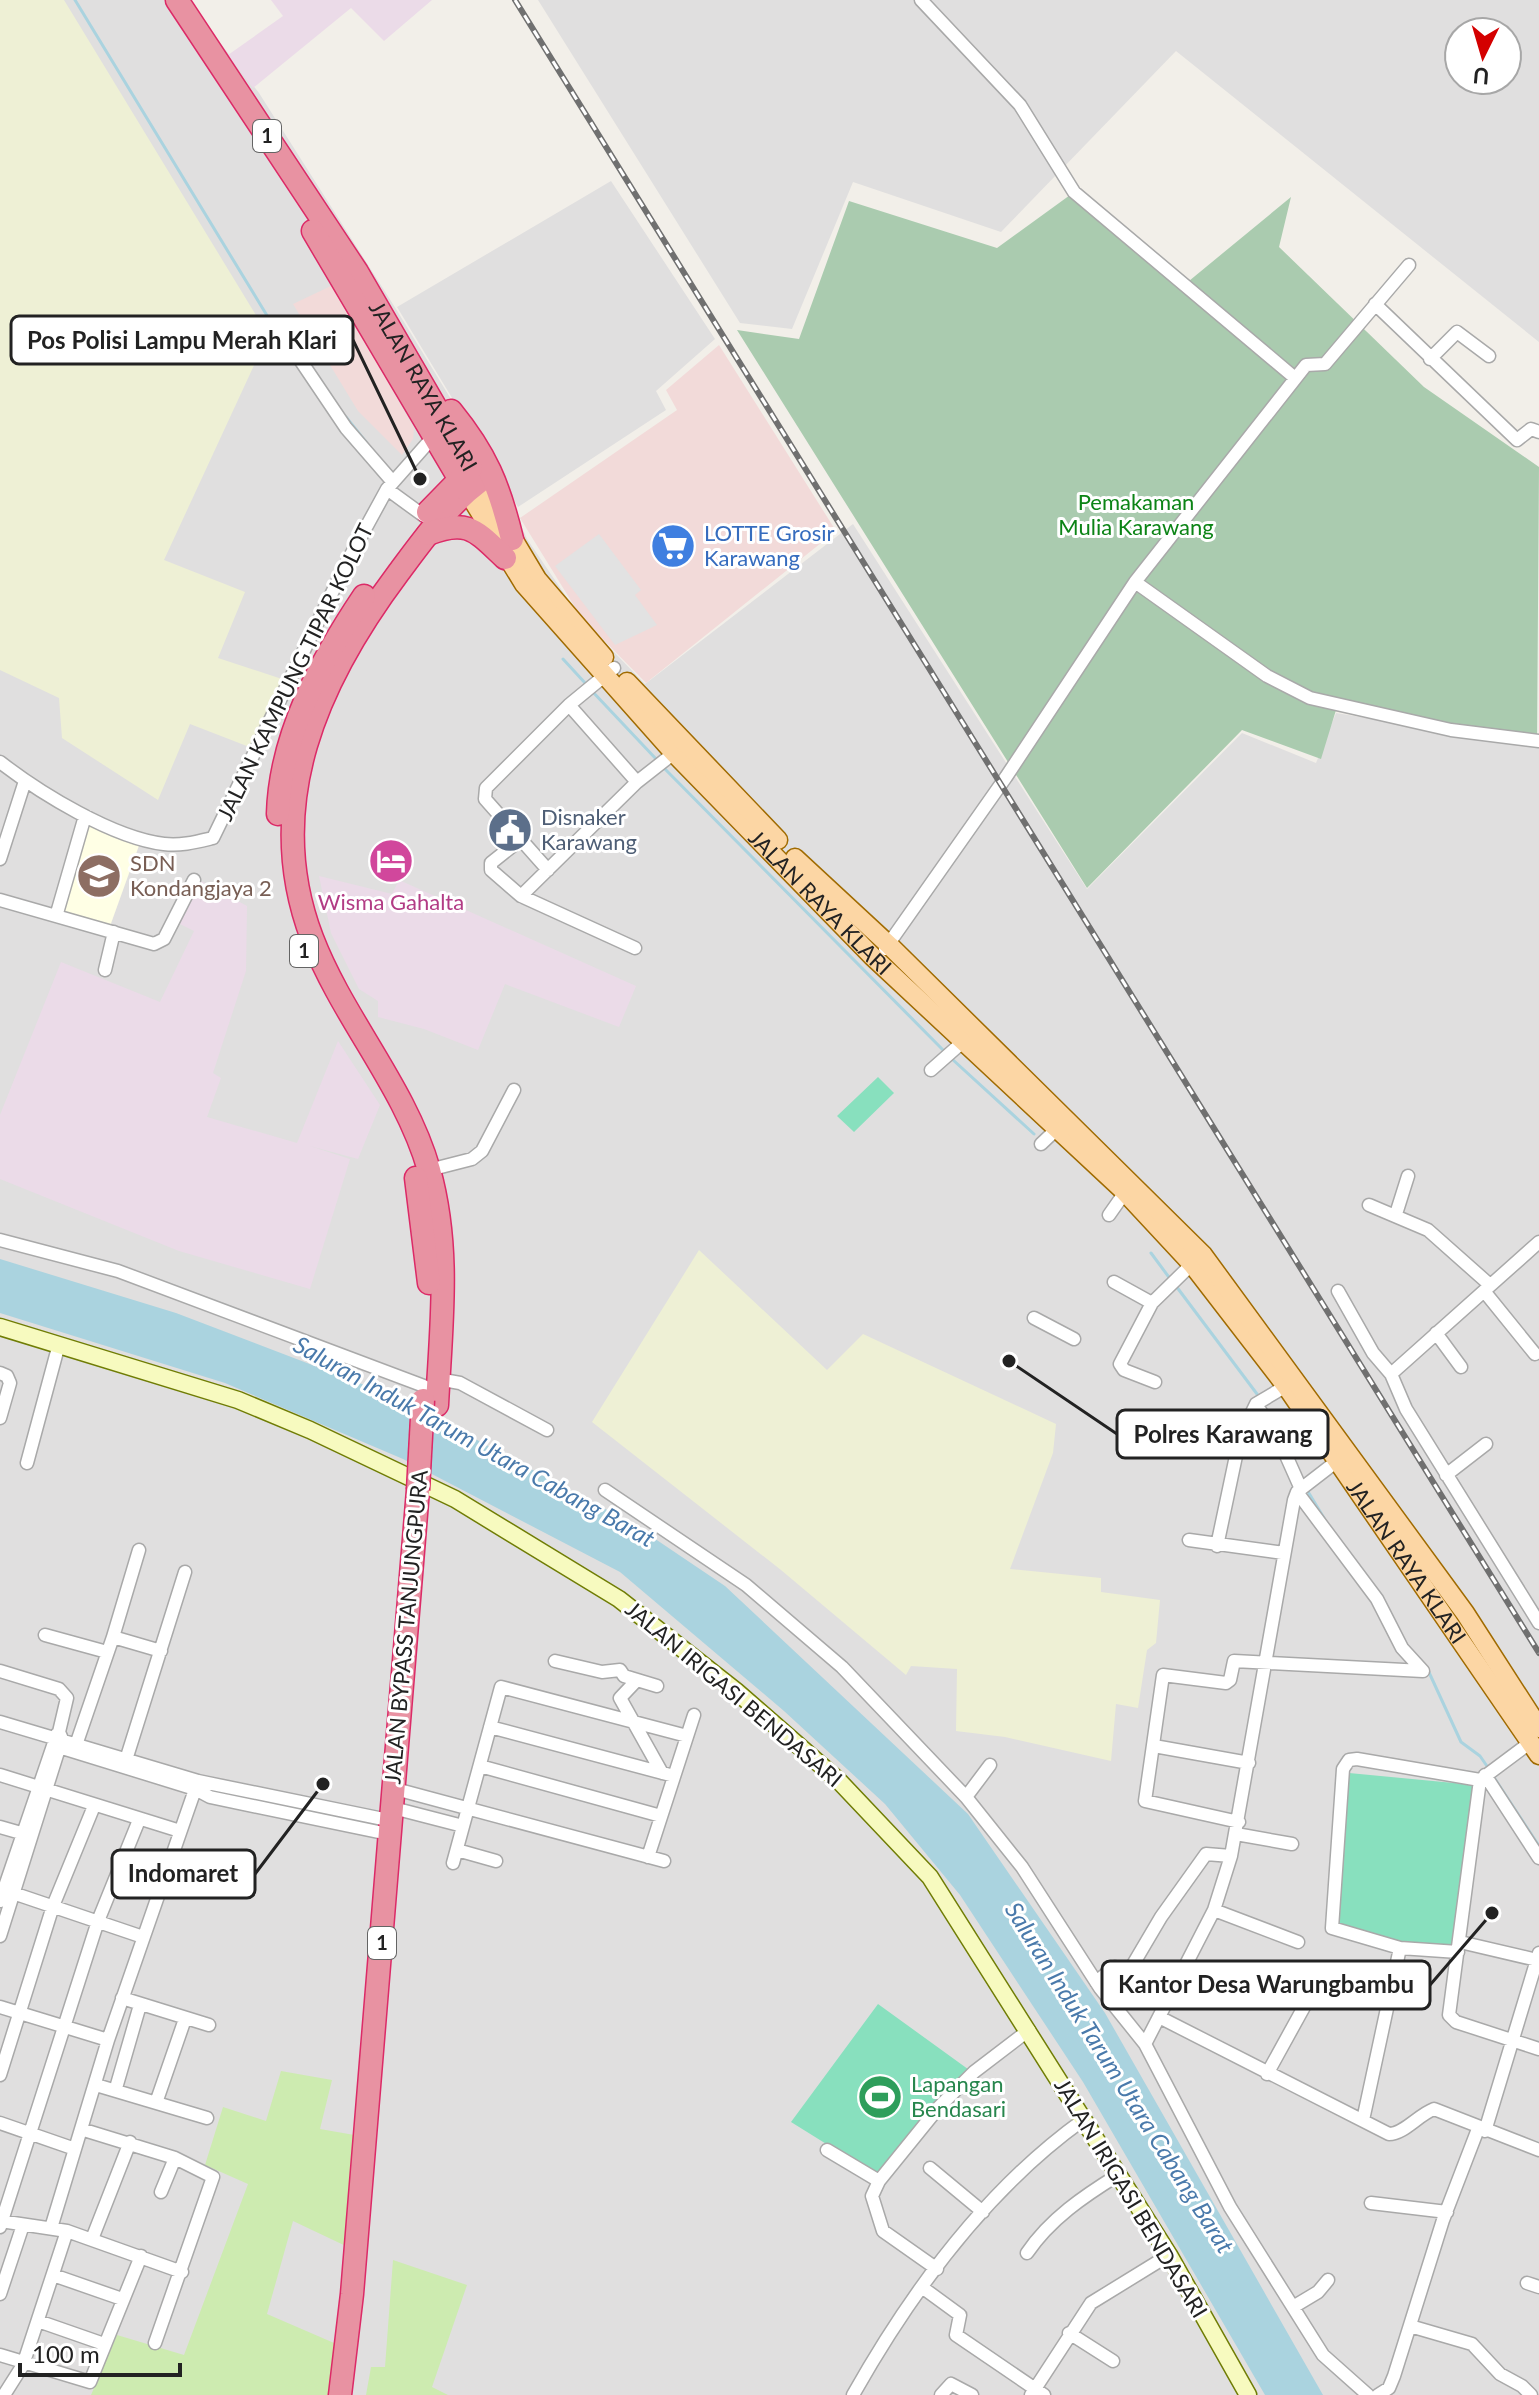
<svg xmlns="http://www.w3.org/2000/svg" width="1539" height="2395" font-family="Lato,sans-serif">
<rect width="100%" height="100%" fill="#f2efe9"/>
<!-- residential -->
<path fill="#e0dfdf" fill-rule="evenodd" d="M0,0H187L259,93L396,309L501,481L527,539L580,617L645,684L853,524L1087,889L1242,733L1316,763L1336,713L1539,746V2395H0Z
M538,0H1539V342L1176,51L1001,232L853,182L792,329L740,323ZM1459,32H1507V80H1459Z
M611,181L715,339L656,391L666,410L518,507L397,307Z"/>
<!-- commercial -->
<path fill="#f2dad9" d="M333,285L414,428L413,439L402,455L358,411L293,304Z
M719,345L836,531L646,683L581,617L520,518L677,410L666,390Z"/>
<!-- industrial -->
<path fill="#ebdbe8" d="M271,0H432L384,41L351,8L253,88L228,55L283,16Z
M319,876L392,894L399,880L636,986L619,1027L505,984L478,1050L424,1029L378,1017V1001L359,989L331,933Z
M201,881L247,906L246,971L213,1073L221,1078L207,1117L297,1143L338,1041L380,1105L358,1159L310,1146L350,1159L310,1289L179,1251L0,1179V1115L61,962L160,1002L194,931L178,923Z"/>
<!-- education -->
<path fill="#ffffe5" d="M87,820L141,840L109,929L59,913Z"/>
<!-- farmland -->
<path fill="#eef0d5" d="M0,0H64L268,335L164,560L245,592L218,658L282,679L252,748L190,724L158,800L62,738L59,698L0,670Z
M699,1250L827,1370L863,1334L1056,1424L1053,1453L1010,1569L1101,1578V1592L1160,1600L1156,1643L1147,1650L1138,1708L1116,1704L1111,1761L1005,1737L956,1731L957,1669L911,1666L906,1675L781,1570L592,1422Z"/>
<!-- grass -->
<path fill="#cdebb0" d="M281,2071L332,2080L320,2129L360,2136L350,2248L293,2221L267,2314L341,2346L334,2395H91L117,2335L184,2355L248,2184L205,2165L223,2107L266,2121Z
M393,2260L467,2285L432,2387L448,2395H366L371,2367H385Z"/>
<!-- cemetery -->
<path fill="#aacbaf" d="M1077,190L1189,281L1291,197L1279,247L1424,387L1539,467L1537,747L1446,734L1336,710L1321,759L1242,730L1087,888L737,330L799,339L849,201L997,248Z"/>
<!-- pitch -->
<path fill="#88e0be" d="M878,1077L894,1093L854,1132L837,1116Z
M1349,1773L1475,1785L1458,1952L1335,1931Z
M878,2004L972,2072L881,2178L791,2122Z"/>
<!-- parking -->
<path fill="#e2e2e2" d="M599,534L641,590L635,595L657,625L615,645L555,566Z"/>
<!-- water -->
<path fill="#aad3df" d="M0,1259L176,1313L401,1399L633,1524L725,1586L968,1814L1105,2013L1323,2395H1265L1083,2082L960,1895L885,1804L784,1711L620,1572L403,1459L225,1383L0,1313Z"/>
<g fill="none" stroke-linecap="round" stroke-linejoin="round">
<!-- stream -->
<path stroke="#aad3df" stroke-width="3" d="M75,0L277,332
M346,417L366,442
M563,659L586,684
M591,690L657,760
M662,766L946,1053
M952,1059L1034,1134
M1151,1253L1171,1280
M1176,1286L1260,1398
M1307,1490L1324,1518
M1427,1668L1461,1742L1480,1756L1489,1769
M1493,1776L1539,1846"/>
<!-- street casing -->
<g stroke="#a9a9a9" stroke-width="15">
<path id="street" d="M921,0L1020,105L1074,192L1295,378
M1375,304L1517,440L1531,429L1539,432
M282,333L346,428L392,481
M1430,359L1457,332L1489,356
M387,489L424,516
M1135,582L1267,676L1310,698L1451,730L1539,741
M569,705L637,782
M0,762C40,793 113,838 164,844C181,846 196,842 213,838L346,564L387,489L433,437
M520,840L491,863V870L521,896L635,948
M0,859L25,781
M548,870L485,799L486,788L569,705L614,668
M521,896L637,782L674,753
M0,900L154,944L164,939L194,880
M57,913L85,816
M885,949L1006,777L1135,582L1306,365L1325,364L1409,265
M105,970L114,932
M931,1070L965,1040
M1041,1144L1061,1125
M429,1170L472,1159L482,1151L514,1090
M1369,1205L1428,1230L1490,1285
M1396,1214L1408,1176
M1109,1215L1128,1188
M0,1240L118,1271L424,1386
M1539,1242L1391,1374L1406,1409L1539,1623
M1114,1282L1152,1303
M1338,1291L1373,1353L1391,1374
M1484,1291L1535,1354
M1034,1318L1074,1339
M1436,1333L1461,1367
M0,1373L7,1376L10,1383L0,1418
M438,1379L460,1383L547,1430
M1155,1382L1124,1370L1120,1364L1152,1303L1192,1264
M1256,1404L1281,1444L1301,1489
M27,1463L59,1344
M1446,1475L1486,1444
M605,1490L746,1585L842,1667L966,1797L1022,1867L1100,1988L1145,2044L1230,2207L1323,2355L1368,2395
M1189,1540L1284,1553
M1217,1546L1240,1437L1256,1404L1286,1386
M45,1635L107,1652
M113,1637L139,1550
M555,1661L602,1672L620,1670L624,1676L657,1686
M0,1671L59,1689L67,1698L59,1732L62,1739L0,1936
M637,1680L620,1698L662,1773
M0,1722L198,1781L108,2040L51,2228
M490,1727L674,1776
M77,1742L113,1637L161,1651
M1531,1742L1480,1780L1449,2015L1456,2022L1539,2049
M1154,1746L1249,1763
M59,1747L195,1789L210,1797L393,1835
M125,1763L185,1572
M480,1766L661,1816
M0,1775L180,1831
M1485,1775L1539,1858
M198,1781L393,1821
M403,1791L664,1861
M966,1797L990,1765
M401,1810L463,1826
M1239,1822L1145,1801L1163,1675L1226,1683L1230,1680L1234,1661L1423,1671L1402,1648L1377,1599L1297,1492
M0,1827L28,1835
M1236,1834L1292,1844
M457,1850L496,1861
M648,1857L694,1715
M453,1863L501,1687L687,1736
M7,1891L143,1937
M0,1901L57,1734
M1214,1910L1298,1942
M1460,1942L1537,1960
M1458,1952L1400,1948L1332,1928L1343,1769L1349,1760L1357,1759L1480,1780
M1096,1982L1115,1967L1128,1973L1161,1917L1206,1854L1231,1856
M122,1998L209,2025
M1364,1998L1391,2001
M0,2007L108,2040
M1161,2018L1389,2134C1404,2134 1418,2115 1434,2109L1539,2150
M1145,2044L1214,1910L1231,1856L1294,1500L1297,1492L1341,1458
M1267,2074L1310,1996
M0,2075L53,1906L94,1806
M96,2085L207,2118
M116,2088L140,2005
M157,2100L185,2019
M1363,2120L1400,1948
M0,2123L75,2149
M84,2130L175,2158L213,2177L155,2343
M1485,2131L1539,1953
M827,2150L879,2181L939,2107L974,2072L1029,2030
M930,2168L983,2212
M879,2181L872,2196L883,2231L937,2269
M161,2192L175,2158
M1371,2203L1447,2212
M0,2221L67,2231L182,2272
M0,2227L98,1921L139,1820
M92,2239L130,2142
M1027,2253C1050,2219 1084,2196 1118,2175
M53,2275L122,2299
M1527,2283L1539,2287
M923,2288L960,2315L956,2335L1044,2395
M0,2294L23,2225
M1293,2307L1318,2292L1328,2280
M38,2321L104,2344
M1410,2326L1472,2344L1500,2374L1522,2386L1531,2395
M1069,2333L1113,2361
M0,2355L90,2382L141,2256
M4,2395L23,2365L67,2231
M853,2395C911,2292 987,2189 1083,2120
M941,2395L951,2384L972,2395
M1031,2395L1091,2303L1169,2255
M1378,2395L1389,2388L1394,2376L1443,2220L1478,2129"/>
</g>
<!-- secondary casing -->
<g stroke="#707d05" stroke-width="19">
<path id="secondary" d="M0,1327L238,1400L310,1430L455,1499L619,1599L736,1691L839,1781L930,1877L1169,2255L1248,2395"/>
</g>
<!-- primary casing -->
<g stroke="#a06b00" stroke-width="21">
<g id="primary">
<path d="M479,482L537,579L604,657"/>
<path id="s1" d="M467,491L524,584L674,753L872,956L1125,1192L1192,1264L1286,1386L1539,1755"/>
<path d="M627,682L778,840"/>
<path d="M795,858L890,946L1203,1255L1465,1613L1539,1728"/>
</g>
</g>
<!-- highway casing -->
<g stroke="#dc2a67" stroke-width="25">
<g id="highway">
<path id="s2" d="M177,0L357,272L479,482C447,506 423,540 399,572C318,680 261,804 312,938C343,1019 405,1086 429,1170C451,1249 441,1325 437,1405"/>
<path d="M313,231L466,490"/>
<path d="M451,411C486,454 499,485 512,539"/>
<path d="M428,512L471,468"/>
<path d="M428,534C468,518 476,531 505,558"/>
<path d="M278,814C280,736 321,660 364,596"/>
<path d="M416,1178L429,1283"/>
<path d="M340,2395L352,2294L418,1490"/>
</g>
</g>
<!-- street -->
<use href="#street" stroke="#fff" stroke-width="12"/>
<!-- secondary -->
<use href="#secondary" stroke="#f7fabf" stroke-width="16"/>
<!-- primary -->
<use href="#primary" stroke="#fcd6a4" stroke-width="18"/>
<!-- highway -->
<use href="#highway" stroke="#e892a2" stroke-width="22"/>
<!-- rail casing -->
<g stroke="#707070" stroke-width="6">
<path id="rail" d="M515,0L1539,1653"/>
</g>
<!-- rail -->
<use href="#rail" stroke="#fff" stroke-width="3" stroke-dasharray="9" stroke-linecap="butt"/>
<!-- highway-bridge casing -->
<g stroke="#dc2a67" stroke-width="25" stroke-linecap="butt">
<path id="highway-bridge" d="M418,1490L423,1400"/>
</g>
<!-- highway-bridge -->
<use href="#highway-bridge" stroke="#e892a2" stroke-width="22"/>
</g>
<!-- icons -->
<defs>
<g id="supermarket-disc" transform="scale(2.3)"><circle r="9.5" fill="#3f7fe0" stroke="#fff"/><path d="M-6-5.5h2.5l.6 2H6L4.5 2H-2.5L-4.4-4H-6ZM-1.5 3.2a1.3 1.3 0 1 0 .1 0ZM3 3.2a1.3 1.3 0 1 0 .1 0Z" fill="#fff"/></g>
<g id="civic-disc" transform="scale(2.3)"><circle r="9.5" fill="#5c6f8a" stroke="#fff"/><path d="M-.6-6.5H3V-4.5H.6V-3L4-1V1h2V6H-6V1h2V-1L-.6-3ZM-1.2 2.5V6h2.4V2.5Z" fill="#fff"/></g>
<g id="hotel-disc" transform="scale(2.3)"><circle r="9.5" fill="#d1479c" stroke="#fff"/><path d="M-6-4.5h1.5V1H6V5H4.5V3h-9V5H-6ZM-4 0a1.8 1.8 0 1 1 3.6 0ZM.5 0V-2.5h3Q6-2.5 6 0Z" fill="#fff"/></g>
<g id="school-disc" transform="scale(2.3)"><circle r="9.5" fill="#8d6e63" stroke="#fff"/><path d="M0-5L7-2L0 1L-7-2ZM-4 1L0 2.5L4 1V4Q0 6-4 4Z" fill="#fff"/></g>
<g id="stadium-disc" transform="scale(2.3)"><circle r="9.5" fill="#2e9e5b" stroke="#fff"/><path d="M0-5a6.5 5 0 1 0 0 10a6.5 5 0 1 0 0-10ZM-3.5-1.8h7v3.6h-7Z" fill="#fff"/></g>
</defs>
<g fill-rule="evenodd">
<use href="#supermarket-disc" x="673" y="546"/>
<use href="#civic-disc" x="510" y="830"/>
<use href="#hotel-disc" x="391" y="861"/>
<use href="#school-disc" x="99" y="876"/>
<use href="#stadium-disc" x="880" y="2097"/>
</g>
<g text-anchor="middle" stroke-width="6" stroke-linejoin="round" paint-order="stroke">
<!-- shield labels -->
<g fill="#fff" stroke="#646464" stroke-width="2">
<rect x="253" y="120" width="28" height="32" rx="6"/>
<rect x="290" y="935" width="28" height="32" rx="6"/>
<rect x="368" y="1927" width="28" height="32" rx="6"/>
</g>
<g font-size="20" font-weight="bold" fill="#222">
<text x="267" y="143">1</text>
<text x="304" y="958">1</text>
<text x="382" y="1950">1</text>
</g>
<!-- street labels -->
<g font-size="22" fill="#222" stroke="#fff">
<text dy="8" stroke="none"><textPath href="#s2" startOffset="458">JALAN RAYA KLARI</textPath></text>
<text transform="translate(295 672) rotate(-64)" y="8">JALAN KAMPUNG TIPAR KOLOT</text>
<text dy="8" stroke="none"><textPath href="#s1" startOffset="544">JALAN RAYA KLARI</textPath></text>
<text dy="8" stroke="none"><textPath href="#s1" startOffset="1430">JALAN RAYA KLARI</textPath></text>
<text transform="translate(406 1627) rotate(-85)" y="8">JALAN BYPASS TANJUNGPURA</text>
<text transform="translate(734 1694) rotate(40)" y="8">JALAN IRIGASI BENDASARI</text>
<text transform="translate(1131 2198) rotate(59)" y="8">JALAN IRIGASI BENDASARI</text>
</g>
<!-- park labels -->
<g font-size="22" fill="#0c8416" stroke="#fff">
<text x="1136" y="510">Pemakaman<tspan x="1136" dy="25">Mulia Karawang</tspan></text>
</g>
<!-- shop labels -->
<g font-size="22" fill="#366cbe" stroke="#fff" text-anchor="start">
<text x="704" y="541">LOTTE Grosir<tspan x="704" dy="25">Karawang</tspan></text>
</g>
<!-- service labels -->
<g font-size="22" fill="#4e5e75" stroke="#fff" text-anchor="start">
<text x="541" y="825">Disnaker<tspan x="541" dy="25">Karawang</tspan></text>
</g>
<!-- education labels -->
<g font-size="22" fill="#785e54" stroke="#fff" text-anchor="start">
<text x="130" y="871">SDN<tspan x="130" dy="25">Kondangjaya 2</tspan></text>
</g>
<!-- hotel labels -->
<g font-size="22" fill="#b23c85" stroke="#fff">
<text x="391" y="910">Wisma Gahalta</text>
</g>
<!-- leisure labels -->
<g font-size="22" fill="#27864d" stroke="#fff" text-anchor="start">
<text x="911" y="2092">Lapangan<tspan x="911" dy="25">Bendasari</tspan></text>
</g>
<!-- water labels -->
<g font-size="24" font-style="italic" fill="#4a7aab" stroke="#fff">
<text transform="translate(474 1442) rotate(29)" y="8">Saluran Induk Tarum Utara Cabang Barat</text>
<text transform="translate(1119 2078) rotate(58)" y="8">Saluran Induk Tarum Utara Cabang Barat</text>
</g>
</g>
<!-- callouts -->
<path fill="none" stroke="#222" stroke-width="3" d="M420 479L353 340M1009 1361L1117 1434M323 1784L255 1874M1492 1913L1430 1985"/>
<g fill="#222" stroke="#fff" stroke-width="3">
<circle cx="420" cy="479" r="8"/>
<circle cx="1009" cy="1361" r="8"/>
<circle cx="323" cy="1784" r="8"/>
<circle cx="1492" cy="1913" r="8"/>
</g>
<g fill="#fff" stroke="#222" stroke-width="3">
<rect x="11" y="316" width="342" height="48" rx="8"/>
<rect x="1117" y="1410" width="211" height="48" rx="8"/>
<rect x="112" y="1850" width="143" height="48" rx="8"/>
<rect x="1102" y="1961" width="328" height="48" rx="8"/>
</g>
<g font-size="24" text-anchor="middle" font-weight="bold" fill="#222">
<text x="182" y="349">Pos Polisi Lampu Merah Klari</text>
<text x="1223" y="1443">Polres Karawang</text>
<text x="183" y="1882">Indomaret</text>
<text x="1266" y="1993">Kantor Desa Warungbambu</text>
</g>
<!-- north arrow -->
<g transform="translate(1483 56) rotate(185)"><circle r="38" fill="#ffffff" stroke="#a7a7a7" stroke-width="2"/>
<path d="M0-6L14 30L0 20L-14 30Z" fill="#d40000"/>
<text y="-12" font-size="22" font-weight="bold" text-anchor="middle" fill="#222222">U</text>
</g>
<!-- scale -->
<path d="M20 2363v12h160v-12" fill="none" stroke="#222222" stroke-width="4"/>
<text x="32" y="2363" font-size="24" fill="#222222" stroke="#ffffff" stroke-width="6" paint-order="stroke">100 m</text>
</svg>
